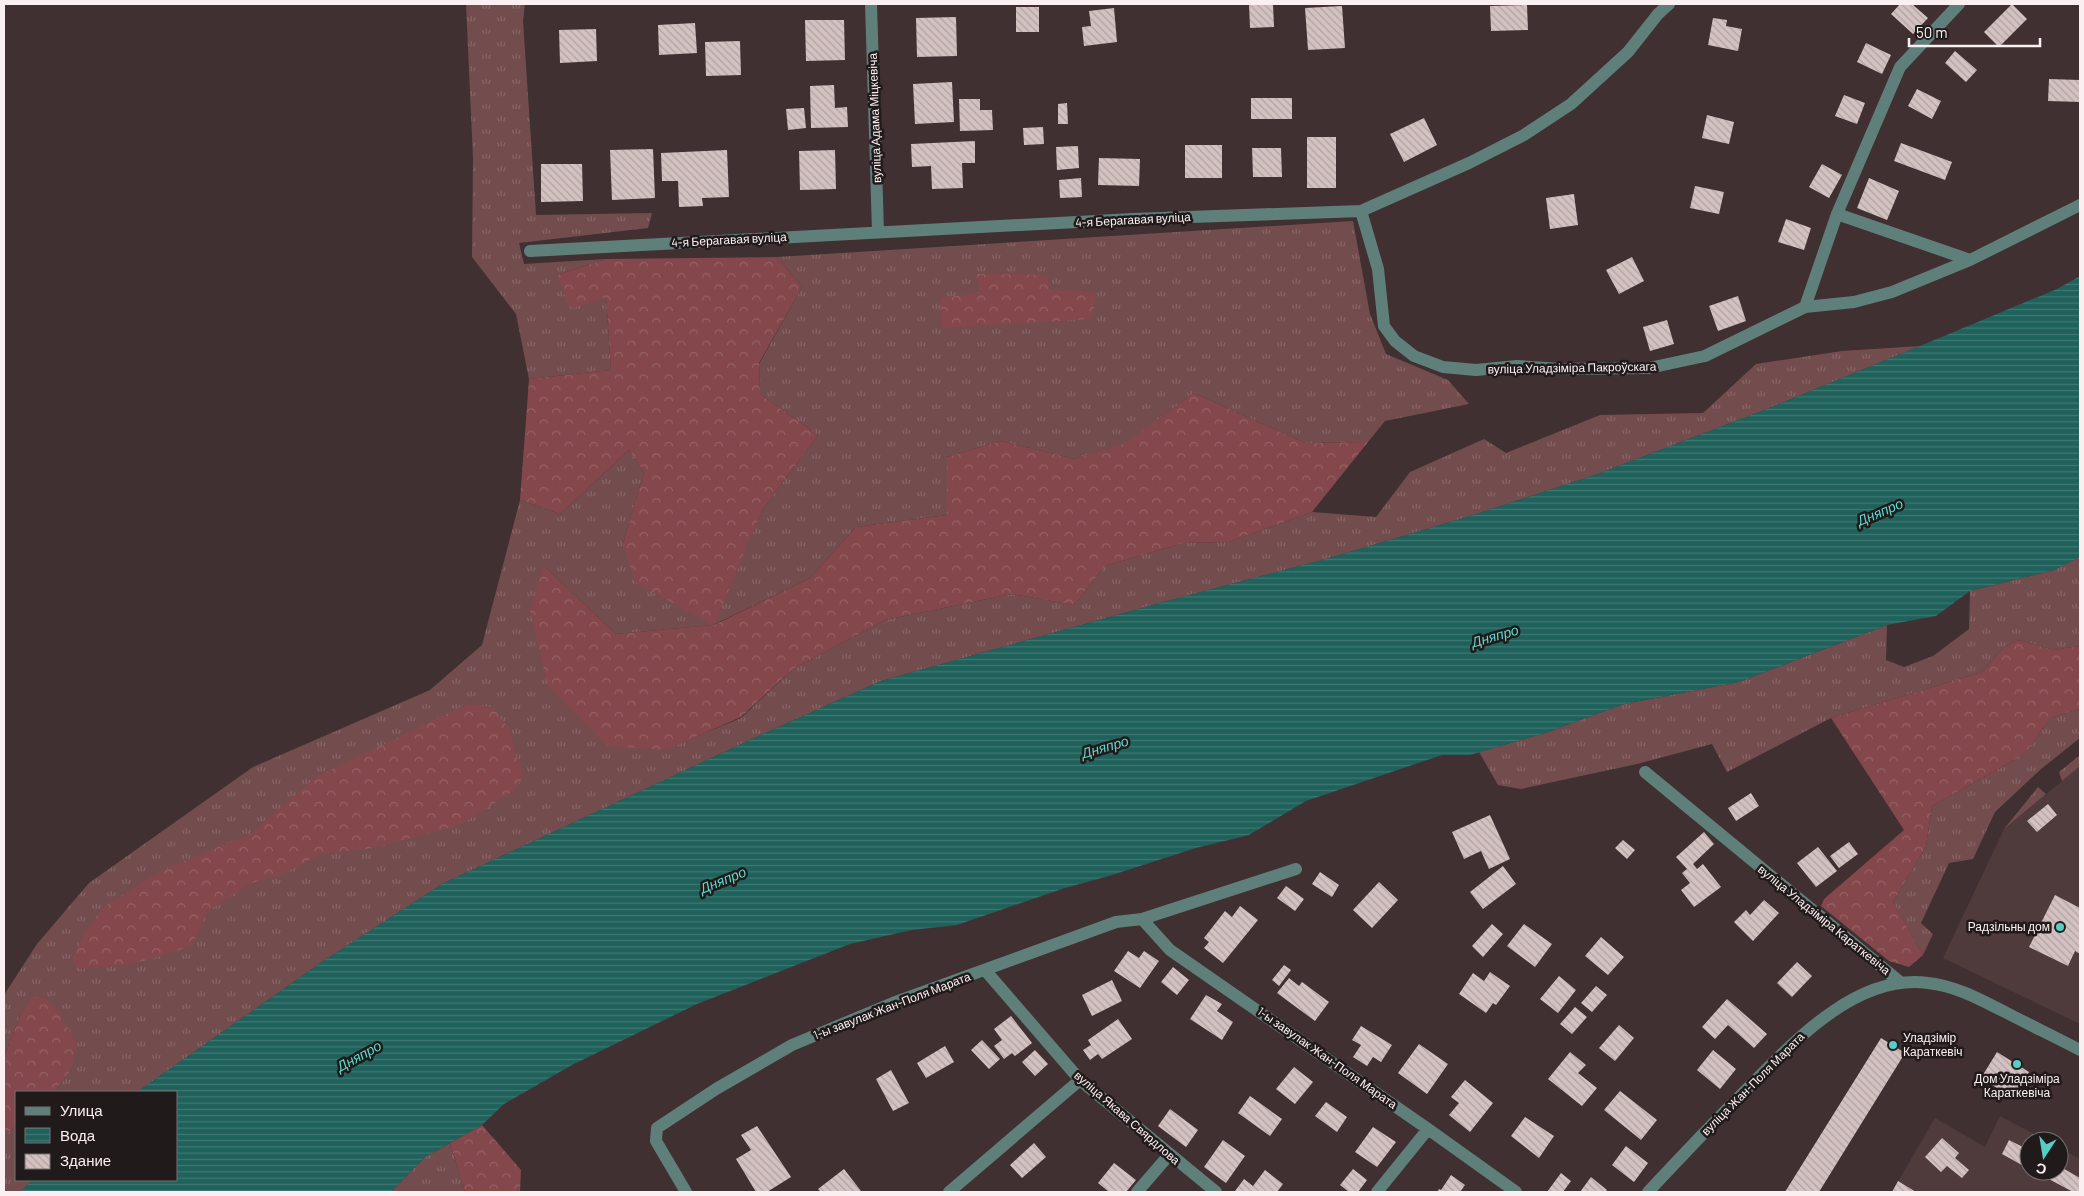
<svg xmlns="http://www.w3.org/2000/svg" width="2084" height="1196" font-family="Barlow,sans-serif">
<defs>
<pattern id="grass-tufts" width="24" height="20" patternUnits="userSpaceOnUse" patternTransform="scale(1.25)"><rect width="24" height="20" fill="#734c4e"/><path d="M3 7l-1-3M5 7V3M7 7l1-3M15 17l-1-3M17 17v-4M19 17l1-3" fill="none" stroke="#886668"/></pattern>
<pattern id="forest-crowns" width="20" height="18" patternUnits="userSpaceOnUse" patternTransform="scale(1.25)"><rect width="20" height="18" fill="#84474c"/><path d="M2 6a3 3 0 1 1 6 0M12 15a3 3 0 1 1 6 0" fill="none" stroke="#966266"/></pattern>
<pattern id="water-rules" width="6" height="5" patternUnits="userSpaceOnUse" patternTransform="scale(1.25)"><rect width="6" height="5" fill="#1f615b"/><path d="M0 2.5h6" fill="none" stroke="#407873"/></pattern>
<pattern id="building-back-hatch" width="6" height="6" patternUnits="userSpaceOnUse" patternTransform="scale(1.25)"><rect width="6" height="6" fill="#d4c1c1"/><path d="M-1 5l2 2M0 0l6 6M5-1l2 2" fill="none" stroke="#b2a3a3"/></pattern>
</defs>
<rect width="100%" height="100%" fill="#403031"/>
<!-- built -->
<path fill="#503b3c" d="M2080,766V1024L1943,958L2004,829Z
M2000,1116L2047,1141H2029V1171H2059V1148L2080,1159V1192H1892L1935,1118L1985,1147Z"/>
<!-- grass -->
<path fill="url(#grass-tufts)" d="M466,4H525L523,21L536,215L652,213L648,228L519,243L524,264L606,259L557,275L606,296L611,370L529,379L516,314L472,257L473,158Z
M1353,221L1370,314L1386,354L1448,380L1469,404L1385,421L1368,442L1305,443L1194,393L1124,445L1075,459L1001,441L947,457V515L856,527L810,578L713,625L616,634L544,566L666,749L741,718L793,669L885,620L1012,594L1074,605L1105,566L1184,543L1229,542L1312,512L1376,517L1410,472L1484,439L1506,453L1600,415L1703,413L1756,364L1842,351L1920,346L1762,411L1595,475L1467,517L1326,559L1167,601L881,681L750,740L442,884L322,962L137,1092H54L71,1070L46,998H32L20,1016L4,1057V995L37,944L89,883L253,767L430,690L482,645L520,500L560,514L629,450L644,472L623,543L713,625L763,509L818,435L760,394L759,364L802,287L777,257Z
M2080,557V646L2054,650L2019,640L2004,647L1982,672L1831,718L1727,772L1712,744L1637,764L1521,789L1498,785L1479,752L1545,733L1624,704L1739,682L1887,625L1886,660L1904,667L1933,656L1969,629L1970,591L2054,570Z
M2080,709V738L2041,769L1995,812L1973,859L1949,863L1921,923L1933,934L1923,955L1893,902L1926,846L1932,806L2025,754L2050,718Z
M2080,755V766L2062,781L2059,772Z
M2038,787L2046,794L2004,829Z
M16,1126V1180H33L20,1192H4V1136Z
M450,1143L465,1192H391L425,1157Z"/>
<!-- forest -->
<path fill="url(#forest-crowns)" d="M777,257L802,287L759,363L760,394L818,435L763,509L714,625L810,578L856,527L947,515V457L1001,441L1075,459L1124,444L1194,393L1305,443L1368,442L1312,512L1229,542L1184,543L1105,566L1074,605L1012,594L885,620L793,669L741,717L666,750L607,746L548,686L530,611L544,566L616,634L712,625L635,582L623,543L644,472L629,450L560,514L520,500L529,379L611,370L606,297L570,309L557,275L606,259Z
M977,274L1047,275L1050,290L1096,293L1092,319L942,328L940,298L980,293Z
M2019,640L2054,650L2080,646V709L2050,718L2025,754L1932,806L1926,846L1893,902L1923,955L1909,967L1889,961L1821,906L1824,899L1904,830L1831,718L1982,672L2004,647Z
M467,704L493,707L510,731L517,758L524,775L515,790L460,825L374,848L321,854L283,874L249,884L208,911L192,945C154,961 120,968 79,969L72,960L83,936L102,908L161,871L252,833L316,777Z
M32,997L46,998L57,1010L77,1044L71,1070L54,1092H16V1126L4,1136V1057L20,1016Z
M482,1125L521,1170L520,1192H465L450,1143Z"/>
<!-- water -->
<path fill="url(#water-rules)" d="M2080,276V557L2054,570L1970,591L1936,616L1887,625L1739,682L1624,704L1545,733L1470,755H1442L1306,801L1249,835L1196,848L1109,876L1065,888L957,925L912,930L850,944L697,1004L572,1065L504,1104L482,1125L425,1157L391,1192H20L33,1180H176V1092H137L322,962L442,884L750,740L881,681L1167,601L1326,559L1467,517L1595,475L1762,411L1920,346L2057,289Z"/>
<!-- building -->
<path fill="url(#building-back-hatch)" d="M1249,4H1273L1274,27L1250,28Z
M1900,4H1912L1928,18L1913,34L1891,14Z
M2012,4L2027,19L1999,47L1984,32Z
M1527,5L1528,30L1491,31L1490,6Z
M1342,6L1345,48L1308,50L1305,8Z
M1016,7H1039V32H1016Z
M1114,8L1117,42L1084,46L1082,27L1091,26L1089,11Z
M956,17L957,56L917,57L916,18Z
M1713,18L1727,20L1726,26L1742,29L1738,51L1708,45Z
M805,20H844L845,60L806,61Z
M695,23L697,53L659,55L658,25Z
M596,29L597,61L560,63L559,30Z
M740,41L741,75L706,76L705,42Z
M1866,43L1891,55L1882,74L1857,62Z
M1955,51L1977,70L1966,82L1945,63Z
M2049,79L2080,80V102L2048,101Z
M952,82L954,122L915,124L913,84Z
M834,85L835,108L847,107L848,127L811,128L810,86Z
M1917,89L1941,101L1932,119L1908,106Z
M1844,95L1865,103L1857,124L1835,116Z
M1251,98H1292V119H1251Z
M959,99H980V110H992L993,130L960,131Z
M1067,103L1068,124H1058V104Z
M804,108L806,128L788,130L786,109Z
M1707,115L1734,122L1729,144L1702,138Z
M1424,118L1437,145L1404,162L1390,134Z
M1043,127L1044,144L1024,145L1023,128Z
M1307,137H1336V188H1307Z
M975,141V163H962L963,188L932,189L931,166L912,167L911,144Z
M1901,143L1952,162L1945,180L1894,161Z
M1185,145H1222V178H1185Z
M1078,146L1079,168L1057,170L1056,147Z
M1252,148H1281L1282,177H1253Z
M653,149L655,198L612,200L610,150Z
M727,150L729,197L702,198L703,206L679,207L678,181H662L661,153Z
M835,150L836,189L800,190L799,151Z
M1099,158L1140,159L1139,186L1098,185Z
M541,164H582L583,201L541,202Z
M1822,164L1842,175L1829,198L1809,187Z
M1081,178L1082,197L1060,198L1059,180Z
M1869,178L1899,191L1887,220L1857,208Z
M1695,186L1724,192L1719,214L1690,208Z
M1574,194L1578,225L1550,229L1546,198Z
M1786,219L1811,228L1804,250L1778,242Z
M1632,257L1644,281L1619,294L1606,270Z
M1738,296L1746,321L1718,331L1709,306Z
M1667,320L1674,344L1650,351L1643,327Z
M1751,793L1759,806L1736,821L1728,808Z
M2048,804L2057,815L2037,832L2027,821Z
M1490,815L1510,859L1489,869L1481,851L1464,859L1452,832Z
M1704,832L1714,844L1693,864L1697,869L1703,864L1721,887L1694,907L1681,890L1690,883L1682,873L1687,869L1676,857Z
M1623,840L1635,850L1627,859L1615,848Z
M1849,842L1858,854L1839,868L1830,856Z
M1818,847L1837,871L1816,887L1797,863Z
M1503,866L1516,884L1483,909L1470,892Z
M1320,872L1339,885L1332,897L1312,884Z
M1379,882L1398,900L1372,928L1353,910Z
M1286,886L1304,899L1295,911L1277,898Z
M2055,895L2080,908V954L2075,951L2068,966L2029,947Z
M1764,900L1779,913L1753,941L1734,922L1746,910L1750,915Z
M1240,906L1258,920L1223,963L1204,948L1209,942L1204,938L1225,911L1232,917Z
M1492,924L1503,934L1483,957L1472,946Z
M1524,924L1552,944L1535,967L1507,946Z
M1601,937L1624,957L1608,975L1585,956Z
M1128,951L1139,958L1144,951L1159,961L1140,988L1114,971Z
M1797,962L1812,976L1792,997L1777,983Z
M1284,965L1291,970L1279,986L1272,980Z
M1173,967L1189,980L1177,995L1161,982Z
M1490,972L1510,986L1496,1005L1493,1003L1486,1013L1459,994L1473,973L1484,981Z
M1559,976L1576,990L1558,1013L1540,999Z
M1289,978L1299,986L1302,982L1329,1002L1315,1021L1277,993Z
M1112,980L1122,1001L1092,1016L1082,995Z
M1596,986L1607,995L1592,1012L1581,1003Z
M1206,995L1222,1004L1217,1011L1233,1022L1222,1040L1190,1019Z
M1727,999L1767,1034L1754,1048L1728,1025L1715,1039L1702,1027Z
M1575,1007L1587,1017L1572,1034L1560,1024Z
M1011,1016L1032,1043L1015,1056L1012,1053L1004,1059L994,1046L1002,1040L994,1029Z
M1118,1019L1132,1039L1102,1059L1098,1054L1090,1060L1083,1050L1091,1045L1088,1040Z
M1619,1025L1634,1038L1615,1061L1599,1048Z
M1361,1026L1392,1045L1381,1062L1373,1057L1367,1066L1353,1057L1361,1045L1352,1040Z
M1881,1038L1905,1053L1819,1192H1785Z
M982,1040L1000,1059L989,1069L971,1050Z
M1419,1044L1448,1064L1427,1094L1398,1073Z
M945,1046L954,1062L926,1078L917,1063Z
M1035,1050L1048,1064L1035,1076L1022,1062Z
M1713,1050L1736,1069L1720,1089L1697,1070Z
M1570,1052L1586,1065L1578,1073L1597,1088L1582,1106L1548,1079Z
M1997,1052L2029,1072L2013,1098L1981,1078Z
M1294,1067L1313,1082L1295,1104L1276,1089Z
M891,1070L909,1103L893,1111L876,1079Z
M1465,1080L1493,1103L1470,1132L1449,1115L1459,1103L1451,1097Z
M1620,1091L1657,1120L1641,1140L1604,1110Z
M1250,1096L1282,1119L1270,1136L1238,1113Z
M1326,1102L1347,1117L1337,1132L1315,1116Z
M1170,1109L1198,1130L1186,1147L1158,1126Z
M1525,1117L1554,1136L1539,1158L1511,1136Z
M757,1126L791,1177L767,1192H756L736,1159L751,1150L741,1135Z
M1373,1127L1396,1142L1377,1167L1355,1152Z
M1942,1138L1959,1153L1955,1158L1969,1170L1962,1178L1947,1166L1941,1172L1925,1157Z
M1223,1140L1245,1156L1226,1183L1204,1167Z
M2009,1140L2029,1150V1169L2002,1154Z
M1034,1143L1046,1157L1022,1178L1010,1165Z
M1626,1146L1648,1163L1634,1182L1612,1165Z
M1114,1163L1136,1180L1126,1192H1109L1098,1183Z
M2059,1166L2080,1178V1192H2073L2034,1171H2059Z
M844,1169L861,1191L821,1192L818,1189Z
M1353,1169L1367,1180L1358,1192H1349L1340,1185Z
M1265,1170L1283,1184L1277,1192L1235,1191L1244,1179L1253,1186Z
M1561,1173L1571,1181L1563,1192H1547Z
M1451,1175L1465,1185L1460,1192H1437L1439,1189L1441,1190Z
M1591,1177L1607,1190L1605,1192H1580Z
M1898,1181L1916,1192H1892Z"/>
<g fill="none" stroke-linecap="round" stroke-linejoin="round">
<!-- minor -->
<path stroke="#5f7f7b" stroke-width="12" d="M871,4L878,232
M1361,211L1378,269L1384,326L1395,341L1414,356L1443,367L1476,370L1517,366L1561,369L1649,368L1705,356L1805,307L1837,214L1900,67L1959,4
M1837,214L1970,260L2080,205
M530,251L1133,219L1361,211L1469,163L1524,135L1571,104L1628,52L1658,14L1669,4
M1805,307L1854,302L1892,292L1970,260
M1645,772L1900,982
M1142,919L1170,950L1428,1129L1516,1192
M985,970L1080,1080L1216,1192
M686,1192L656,1141L657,1128L716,1089L792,1045L893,1003L1116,922L1142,919L1296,869
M949,1192L1080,1080
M1137,1192L1169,1155
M1377,1192L1428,1129
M1648,1192C1679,1159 1710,1126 1742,1094C1789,1047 1854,973 1928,983C1956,986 1981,1000 2005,1012C2030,1025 2055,1037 2080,1050"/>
</g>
<!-- markers -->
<g fill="#56cec3" stroke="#211a1b" stroke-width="2">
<circle cx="2060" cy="927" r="5"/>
<circle cx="1893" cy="1045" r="5"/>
<circle cx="2017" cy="1064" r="5"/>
</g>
<g text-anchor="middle" stroke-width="5" stroke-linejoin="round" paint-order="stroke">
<!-- street labels -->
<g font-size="12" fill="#fbf0f1" stroke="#211a1b">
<text transform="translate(875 118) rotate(-92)" y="4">вуліца Адама Міцкевіча</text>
<text transform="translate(1133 220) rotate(-3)" y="4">4-я Берагавая вуліца</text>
<text transform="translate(729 240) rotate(-3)" y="4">4-я Берагавая вуліца</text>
<text transform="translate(1572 368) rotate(-1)" y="4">вуліца Уладзіміра Пакроўскага</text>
<text transform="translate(1824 920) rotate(39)" y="4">вуліца Уладзіміра Караткевіча</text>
<text transform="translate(892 1006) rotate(-21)" y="4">1-ы завулак Жан-Поля Марата</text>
<text transform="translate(1327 1058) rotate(35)" y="4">1-ы завулак Жан-Поля Марата</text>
<text transform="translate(1753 1084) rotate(-45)" y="4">вуліца Жан-Поля Марата</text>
<text transform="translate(1127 1118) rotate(41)" y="4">вуліца Якава Свярдлова</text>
</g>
<!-- poi labels -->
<g font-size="12" fill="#fbf0f1" stroke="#211a1b" text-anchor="end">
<text x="2050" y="931">Радзільны дом</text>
<text x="1903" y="1042" text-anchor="start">Уладзімір<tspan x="1903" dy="14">Караткевіч</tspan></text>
<text x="2017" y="1083" text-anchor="middle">Дом Уладзіміра<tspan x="2017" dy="14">Караткевіча</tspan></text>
</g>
<!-- water labels -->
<g font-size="14" font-style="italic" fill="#5bd9ce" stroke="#211a1b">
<text transform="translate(1880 512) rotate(-23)" y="5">Дняпро</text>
<text transform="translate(1495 636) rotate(-16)" y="5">Дняпро</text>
<text transform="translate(1105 747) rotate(-16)" y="5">Дняпро</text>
<text transform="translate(723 880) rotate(-22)" y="5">Дняпро</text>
<text transform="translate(359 1056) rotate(-29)" y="5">Дняпро</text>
</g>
</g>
<!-- border -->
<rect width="2084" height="1196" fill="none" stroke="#fbf0f1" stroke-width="10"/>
<!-- legend -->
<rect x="15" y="1091" width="162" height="90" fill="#211a1b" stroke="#787071"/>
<rect x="25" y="1107" width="25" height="8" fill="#5f7f7b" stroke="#787071"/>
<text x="60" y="1116" font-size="15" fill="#fbf0f1">Улица</text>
<rect x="25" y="1128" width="25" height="15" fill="url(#water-rules)" stroke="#787071"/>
<text x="60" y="1141" font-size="15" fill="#fbf0f1">Вода</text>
<rect x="25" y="1154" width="25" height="15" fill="url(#building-back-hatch)" stroke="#787071"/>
<text x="60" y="1166" font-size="15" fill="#fbf0f1">Здание</text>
<!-- north arrow -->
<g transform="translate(2044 1156) rotate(192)"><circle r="24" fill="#211a1b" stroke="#787071"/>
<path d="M0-4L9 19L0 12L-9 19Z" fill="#56cec3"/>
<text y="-8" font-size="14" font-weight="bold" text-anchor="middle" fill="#fbf0f1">С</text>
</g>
<!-- scale -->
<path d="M1909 38v8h131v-8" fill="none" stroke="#fbf0f1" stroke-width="2.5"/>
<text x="1916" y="38" font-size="15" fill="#fbf0f1" stroke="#211a1b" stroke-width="4" paint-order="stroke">50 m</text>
</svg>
